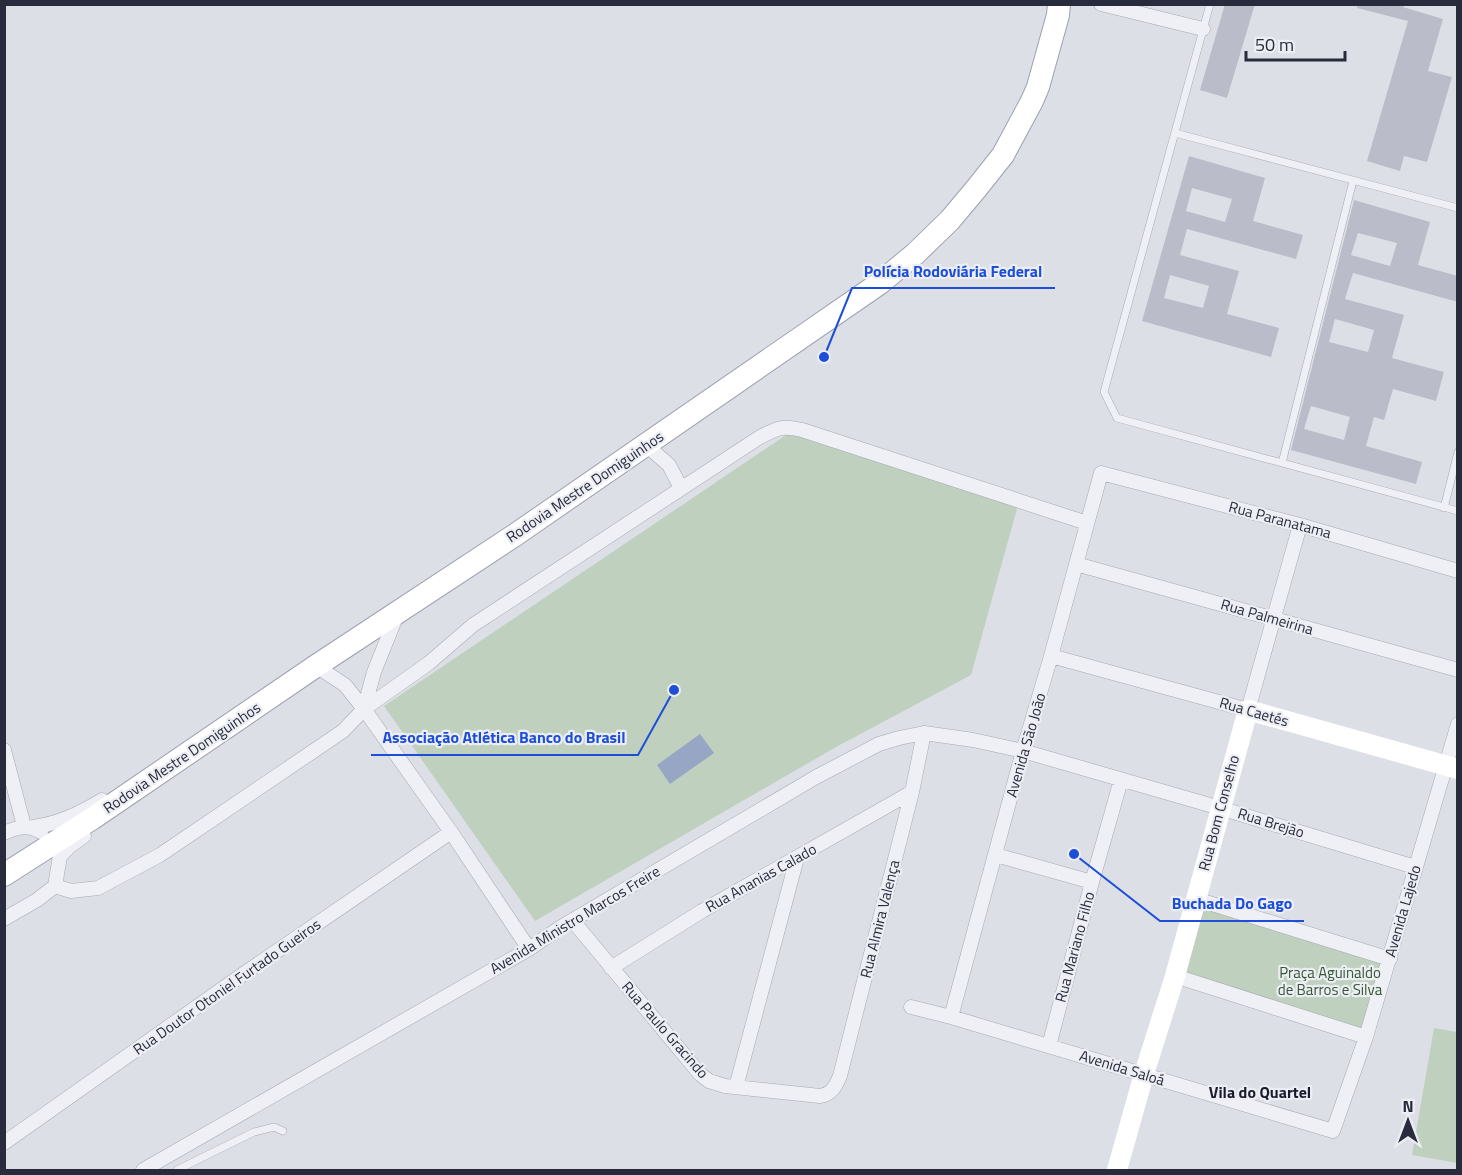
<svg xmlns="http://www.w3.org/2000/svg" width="1462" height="1175" font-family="'Titillium Web',sans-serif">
<rect width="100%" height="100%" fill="#dddfe6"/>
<!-- green -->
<path fill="#bfd0be" d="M789,433L1018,505L971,675L836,747L535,921L384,706Z
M1199,906L1381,961L1363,1029L1180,972Z
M1434,1028L1457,1032V1163L1412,1155Z"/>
<!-- water -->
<path fill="#98a6c5" d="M700,734L714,753L670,784L657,765Z"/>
<!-- building -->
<path fill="#babdc9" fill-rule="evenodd" d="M1225,4H1255L1227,98L1200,90Z
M1358,4H1404L1403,7L1443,19L1428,71L1452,77L1427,162L1404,156L1400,171L1367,161L1408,21L1357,8Z
M1189,156L1265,178L1253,221L1303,235L1296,259L1187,229L1180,255L1239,271L1227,314L1279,328L1271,357L1142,321ZM1192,188L1232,199L1225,222L1186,211ZM1170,275L1209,286L1203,308L1164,298Z
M1354,200L1430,222L1418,265L1458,276V302L1353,273L1345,299L1404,315L1392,358L1444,372L1436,401L1393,389L1384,420L1374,417L1366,446L1422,462L1416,484L1291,450ZM1358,233L1397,243L1390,266L1351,255ZM1335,319L1374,330L1368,352L1329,342ZM1311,406L1350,417L1344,440L1304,429Z"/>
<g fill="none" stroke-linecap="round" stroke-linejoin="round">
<!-- lane casing -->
<g stroke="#a6a9b3" stroke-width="8">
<path id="lane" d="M1210,4L1104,392L1117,418L1458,511
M1175,133L1458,208
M1282,463L1353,181
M1444,508L1458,452
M177,1170L254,1132L274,1127L283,1131"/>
</g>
<!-- street casing -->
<g stroke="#a6a9b3" stroke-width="15">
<path id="street" d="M1101,4L1203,29
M646,445L669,465L681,488
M1076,564L1458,670
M1051,656L1248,710L1300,525
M316,666L345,685L364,709L451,832L529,949
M364,709L374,672L397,615
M4,750L24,826
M33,827C58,824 81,813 102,800
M4,833C18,827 28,824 41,832
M996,855L1092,882
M60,856L70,846L84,836
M55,886L71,891L98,888L160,855L343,731L364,709L429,663L473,625L760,437C778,428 782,425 802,430L1087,523
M1196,899L1390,959
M4,919L37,900L55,886L60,856L57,851
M573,921L700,1074L709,1081L725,1086L820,1096C832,1094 835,1087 840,1076L912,792L924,733
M611,968L702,911L912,792
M1175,976L1366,1037
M911,1007L951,1017L1333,1131L1366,1037L1458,724
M951,1017L1023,751L1051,656L1101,473L1300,525L1458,571
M1049,1046L1092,882L1121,780
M736,1087L797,858
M4,1143L242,975L451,832
M143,1170L529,949L561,927L816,777L879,744L899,738L924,733L973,740L1023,751L1220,808L1415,867"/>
</g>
<!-- primary casing -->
<g stroke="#9ca1b1" stroke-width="24">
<path id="primary" d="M4,875L93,818L316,666L515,535L880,283L915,254L950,220L976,189L1003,155L1032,101L1038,87L1058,15L1059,4"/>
</g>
<!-- lane -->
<use href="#lane" stroke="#eff0f5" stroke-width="7"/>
<!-- street -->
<use href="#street" stroke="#eff0f5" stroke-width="14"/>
<!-- secondary -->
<path stroke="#fff" stroke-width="20" d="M1117,1170L1144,1074L1175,976L1248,710L1458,769"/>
<!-- primary -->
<use href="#primary" stroke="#fff" stroke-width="22"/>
</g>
<g text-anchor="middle" stroke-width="4.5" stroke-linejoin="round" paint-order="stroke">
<!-- street labels -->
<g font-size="15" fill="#272b3c" stroke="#eceef4">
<text transform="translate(585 487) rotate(-34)" y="5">Rodovia Mestre Domiguinhos</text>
<text transform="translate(1280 520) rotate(15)" y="5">Rua Paranatama</text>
<text transform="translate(1267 617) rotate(16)" y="5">Rua Palmeirina</text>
<text transform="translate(1254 712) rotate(16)" y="5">Rua Caetés</text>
<text transform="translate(1026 745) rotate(-74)" y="5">Avenida São João</text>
<text transform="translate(182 758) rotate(-34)" y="5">Rodovia Mestre Domiguinhos</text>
<text transform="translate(1219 813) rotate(-75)" y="5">Rua Bom Conselho</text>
<text transform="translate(1271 823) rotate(17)" y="5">Rua Brejão</text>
<text transform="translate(761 878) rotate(-29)" y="5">Rua Ananias Calado</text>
<text transform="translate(1403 911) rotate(-74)" y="5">Avenida Lajedo</text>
<text transform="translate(880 919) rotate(-76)" y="5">Rua Almira Valença</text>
<text transform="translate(575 920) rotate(-31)" y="5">Avenida Ministro Marcos Freire</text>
<text transform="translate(1075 947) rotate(-75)" y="5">Rua Mariano Filho</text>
<text transform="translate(227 987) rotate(-35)" y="5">Rua Doutor Otoniel Furtado Gueiros</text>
<text transform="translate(665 1030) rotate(49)" y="5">Rua Paulo Gracindo</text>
<text transform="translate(1122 1068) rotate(17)" y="5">Avenida Saloá</text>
</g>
<!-- park labels -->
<g font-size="15" fill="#355735" stroke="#eceef4">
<text x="1330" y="978">Praça Aguinaldo<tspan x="1330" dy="17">de Barros e Silva</tspan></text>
</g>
<!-- neighbourhood labels -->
<g font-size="16" font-weight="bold" fill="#191c2d" stroke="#eceef4">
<text x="1260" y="1098">Vila do Quartel</text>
</g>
</g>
<!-- callouts -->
<path fill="none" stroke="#1d4ed8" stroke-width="2" d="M824 357L852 288H1055M674 690L638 755H371M1074 854L1160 921H1304"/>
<g fill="#1d4ed8" stroke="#eceef4" stroke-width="2">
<circle cx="824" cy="357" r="6"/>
<circle cx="674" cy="690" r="6"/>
<circle cx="1074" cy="854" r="6"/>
</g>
<g font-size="16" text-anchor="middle" font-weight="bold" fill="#1d4ed8" stroke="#eceef4" stroke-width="4.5" stroke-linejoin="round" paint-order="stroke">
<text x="953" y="277">Polícia Rodoviária Federal</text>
<text x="504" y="743">Associação Atlética Banco do Brasil</text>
<text x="1232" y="909">Buchada Do Gago</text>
</g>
<!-- border -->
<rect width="1462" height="1175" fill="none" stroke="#272b3c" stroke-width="12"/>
<!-- north arrow -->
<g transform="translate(1408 1121)" stroke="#eceef4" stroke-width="4.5" paint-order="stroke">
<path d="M0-4.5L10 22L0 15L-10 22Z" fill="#272b3c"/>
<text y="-9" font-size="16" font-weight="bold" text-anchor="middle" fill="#272b3c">N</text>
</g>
<!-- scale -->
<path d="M1246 51v9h99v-9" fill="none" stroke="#272b3c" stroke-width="3"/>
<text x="1255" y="51" font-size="18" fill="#272b3c" stroke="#eceef4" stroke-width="4.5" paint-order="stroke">50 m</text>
</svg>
